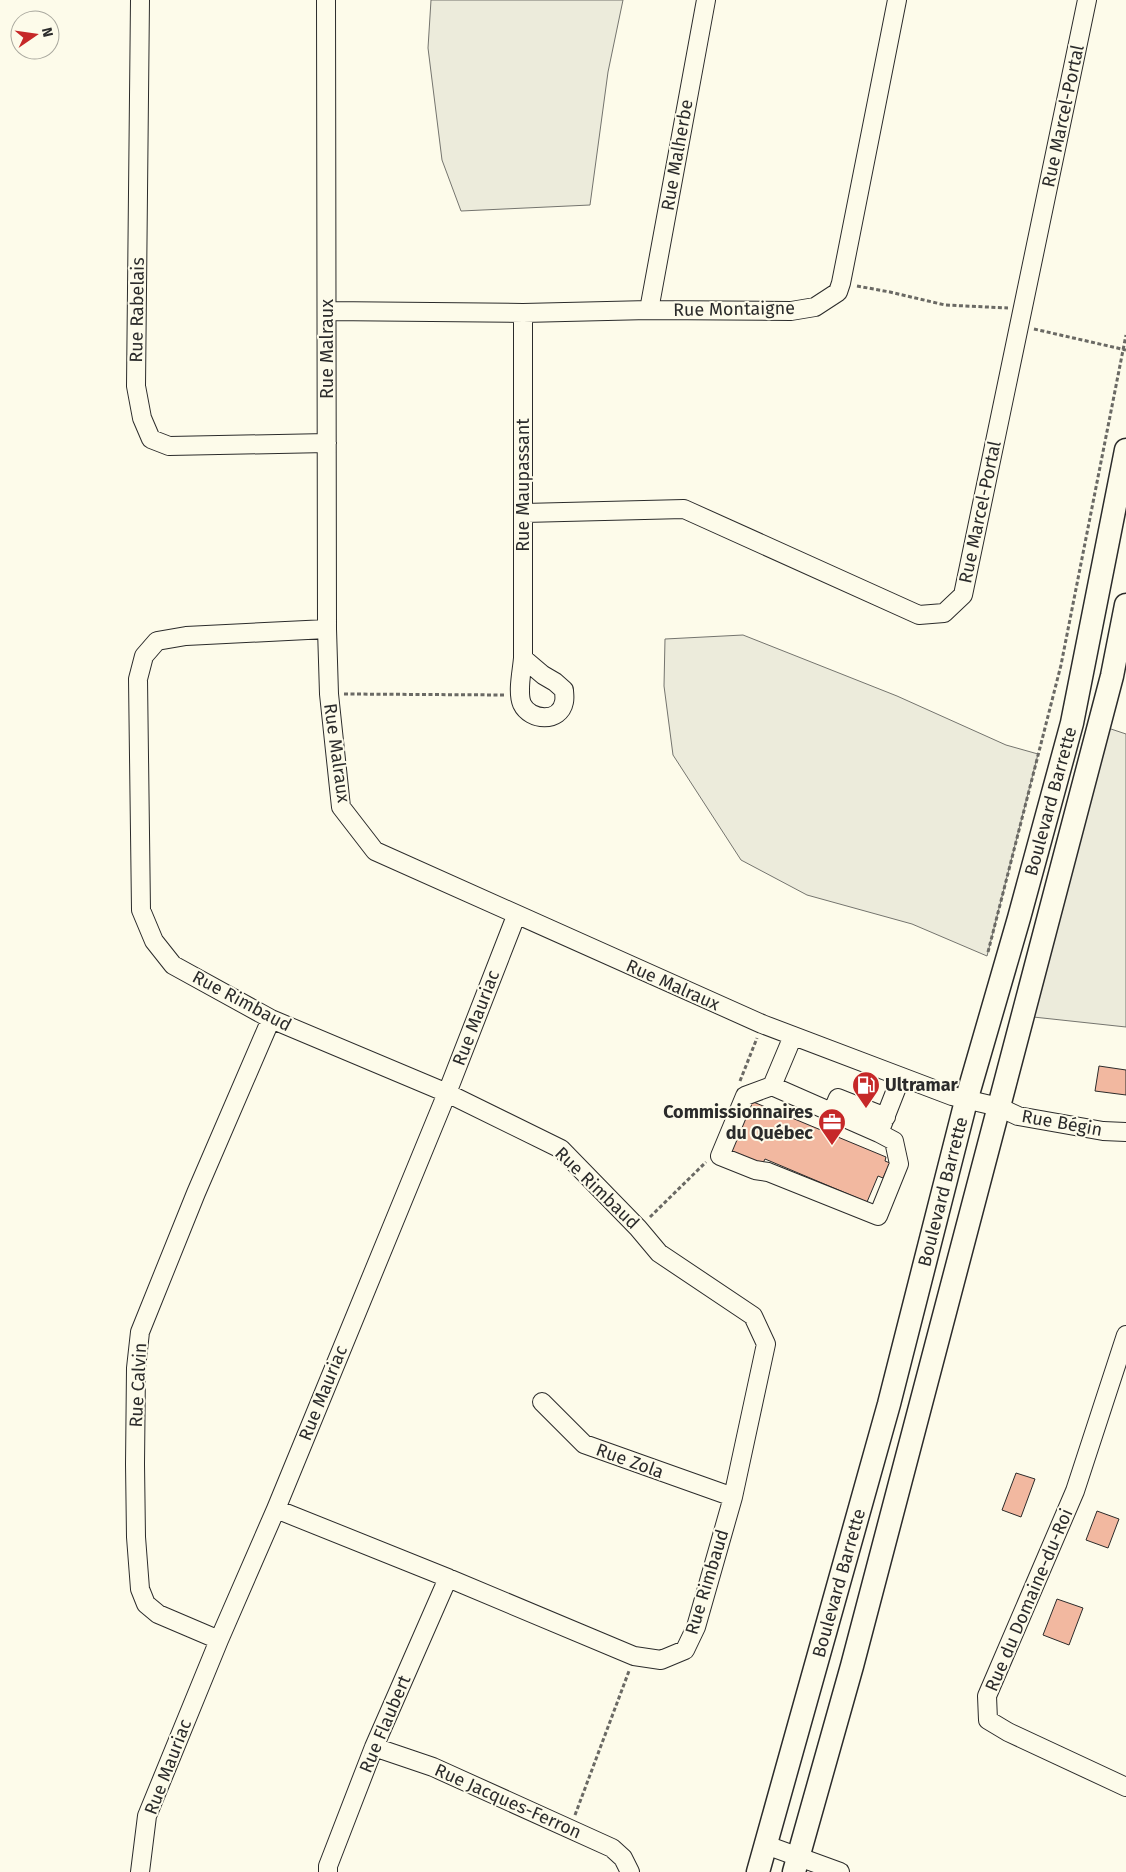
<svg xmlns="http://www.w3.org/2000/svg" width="1126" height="1872" font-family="'Fira Sans',sans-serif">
<rect width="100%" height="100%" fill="#fdfbea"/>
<!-- green -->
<path fill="#ecebdb" stroke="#74746e" d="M431,0H623L608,72L590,205L461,211L442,160L428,48Z
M743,635L897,696L1006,745L1038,754L987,956L912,924L807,895L741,860L673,755L664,686L665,639Z
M1099,725L1126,734V1027L1024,1016Z"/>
<!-- building -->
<path fill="#f2b8a0" stroke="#2b2b2b" d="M1099,1066L1126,1070V1095L1095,1091Z
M751,1101L886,1157L885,1161L890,1163L883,1178L878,1176L867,1202L765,1159L762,1165L730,1152Z
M1016,1473L1035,1479L1021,1517L1002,1510Z
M1097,1511L1119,1519L1108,1548L1086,1540Z
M1057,1599L1083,1608L1069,1645L1043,1635Z"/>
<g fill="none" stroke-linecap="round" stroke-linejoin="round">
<!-- minor casing -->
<g stroke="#2b2b2b" stroke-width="20">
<path id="minor" d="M140,0L136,386L142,418L151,439L169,446L327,443
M326,0L327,629L329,694L341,807L375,851L762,1024L952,1096L999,1107L1018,1116L1103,1131L1126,1132
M649,310L706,0
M327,311L523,313L649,310L791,311L815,307L838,292L841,283L897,0
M523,313V658C522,671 517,692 522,704C530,721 560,723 564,702C565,698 564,693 564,690L555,682L543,675L523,658
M524,513L684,509L919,615L944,613L963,595L1087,0
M793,1036L772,1086L879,1133L901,1077
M772,1086L745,1096L720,1156L755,1170L768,1172L878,1216L899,1164L894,1141L879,1133
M832,1112L838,1098L886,1117
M1126,1335L1075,1491L987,1696L988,1720L1008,1732L1126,1787
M542,1402L584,1444L733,1497
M276,1509L448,1578L634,1656L661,1660L685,1650L696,1627L733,1497L766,1344L753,1316L659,1253L638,1228L561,1149L447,1093L271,1019L173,965L154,941L141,910L138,679L144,656L157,641L186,636L327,629
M219,1640L158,1614L146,1604L140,1589L136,1537L135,1464L136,1368L140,1332L196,1193L271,1019
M374,1747L433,1767L612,1848L623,1858L630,1872
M766,1845L840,1872
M140,1872L147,1816L219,1640L276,1509L447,1093L516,916
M328,1872V1866L374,1747L448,1578"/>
</g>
<!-- major casing -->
<g stroke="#2b2b2b" stroke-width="25">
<g id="major">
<path id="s1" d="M758,1872L889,1404L966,1101L1019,918L1072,723L1126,450"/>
<path d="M794,1872L852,1666L1112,676L1126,605"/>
</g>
</g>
<!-- path -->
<path stroke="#6a6964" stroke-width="3" stroke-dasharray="4 2.5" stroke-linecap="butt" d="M857,286L890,292L945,305L1008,308
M1034,329L1126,350
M344,694L506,695
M988,952L1061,665L1126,335
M740,1081L757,1038
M650,1217L706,1162
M575,1815L629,1671"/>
<!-- minor -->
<use href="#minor" stroke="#fdfbea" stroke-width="18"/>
<!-- major -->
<use href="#major" stroke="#fdfbea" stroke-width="22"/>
</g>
<!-- icons -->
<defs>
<g id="fuel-pin" transform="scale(1.4375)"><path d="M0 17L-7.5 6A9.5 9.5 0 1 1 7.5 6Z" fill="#c62828" stroke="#fdfbea"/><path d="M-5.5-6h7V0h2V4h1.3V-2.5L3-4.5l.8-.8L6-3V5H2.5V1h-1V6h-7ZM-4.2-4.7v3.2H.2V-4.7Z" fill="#fff"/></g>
<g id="office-pin" transform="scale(1.4375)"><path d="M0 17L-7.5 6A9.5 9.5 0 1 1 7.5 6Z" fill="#c62828" stroke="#fdfbea"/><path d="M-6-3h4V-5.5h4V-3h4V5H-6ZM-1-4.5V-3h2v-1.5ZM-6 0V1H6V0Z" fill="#fff"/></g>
</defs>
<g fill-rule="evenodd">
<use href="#fuel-pin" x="866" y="1085"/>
<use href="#office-pin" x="832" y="1122"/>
</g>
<g text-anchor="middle" stroke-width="4" stroke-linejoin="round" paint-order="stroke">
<!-- street labels -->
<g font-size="18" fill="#2b2b2b" stroke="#fdfbea">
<text transform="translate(1063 116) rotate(-78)" y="6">Rue Marcel-Portal</text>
<text transform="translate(677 155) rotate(-80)" y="6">Rue Malherbe</text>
<text transform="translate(734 309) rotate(-1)" y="6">Rue Montaigne</text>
<text transform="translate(137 310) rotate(-89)" y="6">Rue Rabelais</text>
<text transform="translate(327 349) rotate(-90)" y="6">Rue Malraux</text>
<text transform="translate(523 485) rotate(-90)" y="6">Rue Maupassant</text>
<text transform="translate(980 512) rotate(-78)" y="6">Rue Marcel-Portal</text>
<text transform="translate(337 753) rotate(82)" y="6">Rue Malraux</text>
<text dy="6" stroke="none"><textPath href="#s1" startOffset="1110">Boulevard Barrette</textPath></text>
<text transform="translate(673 985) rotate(24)" y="6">Rue Malraux</text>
<text transform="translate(242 1001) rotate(28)" y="6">Rue Rimbaud</text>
<text transform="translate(476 1018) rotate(-69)" y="6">Rue Mauriac</text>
<text transform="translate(1062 1123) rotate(10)" y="6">Rue Bégin</text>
<text transform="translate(597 1188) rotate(44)" y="6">Rue Rimbaud</text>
<text dy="6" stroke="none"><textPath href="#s1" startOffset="705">Boulevard Barrette</textPath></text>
<text transform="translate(138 1385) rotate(-87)" y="6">Rue Calvin</text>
<text transform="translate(323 1393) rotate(-68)" y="6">Rue Mauriac</text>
<text transform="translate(630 1461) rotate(20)" y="6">Rue Zola</text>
<text transform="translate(707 1582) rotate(-73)" y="6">Rue Rimbaud</text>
<text dy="6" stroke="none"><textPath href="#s1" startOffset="300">Boulevard Barrette</textPath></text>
<text transform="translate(1029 1600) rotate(-67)" y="6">Rue du Domaine-du-Roi</text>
<text transform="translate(385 1724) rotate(-67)" y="6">Rue Flaubert</text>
<text transform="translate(168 1767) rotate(-69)" y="6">Rue Mauriac</text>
<text transform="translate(508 1801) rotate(24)" y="6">Rue Jacques-Ferron</text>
</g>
<!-- poi labels -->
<g font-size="18" font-weight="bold" fill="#2b2b2b" stroke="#fdfbea" text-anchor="start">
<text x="885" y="1091">Ultramar</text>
<text x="813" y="1118" text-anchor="end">Commissionnaires<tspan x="813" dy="21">du Québec</tspan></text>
</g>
</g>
<!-- north arrow -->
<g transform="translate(35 35) rotate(77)"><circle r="24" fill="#fdfbea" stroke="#a9a89e"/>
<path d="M0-4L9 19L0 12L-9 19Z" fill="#c62828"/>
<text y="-8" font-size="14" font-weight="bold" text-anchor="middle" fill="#2b2b2b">N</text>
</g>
</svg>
